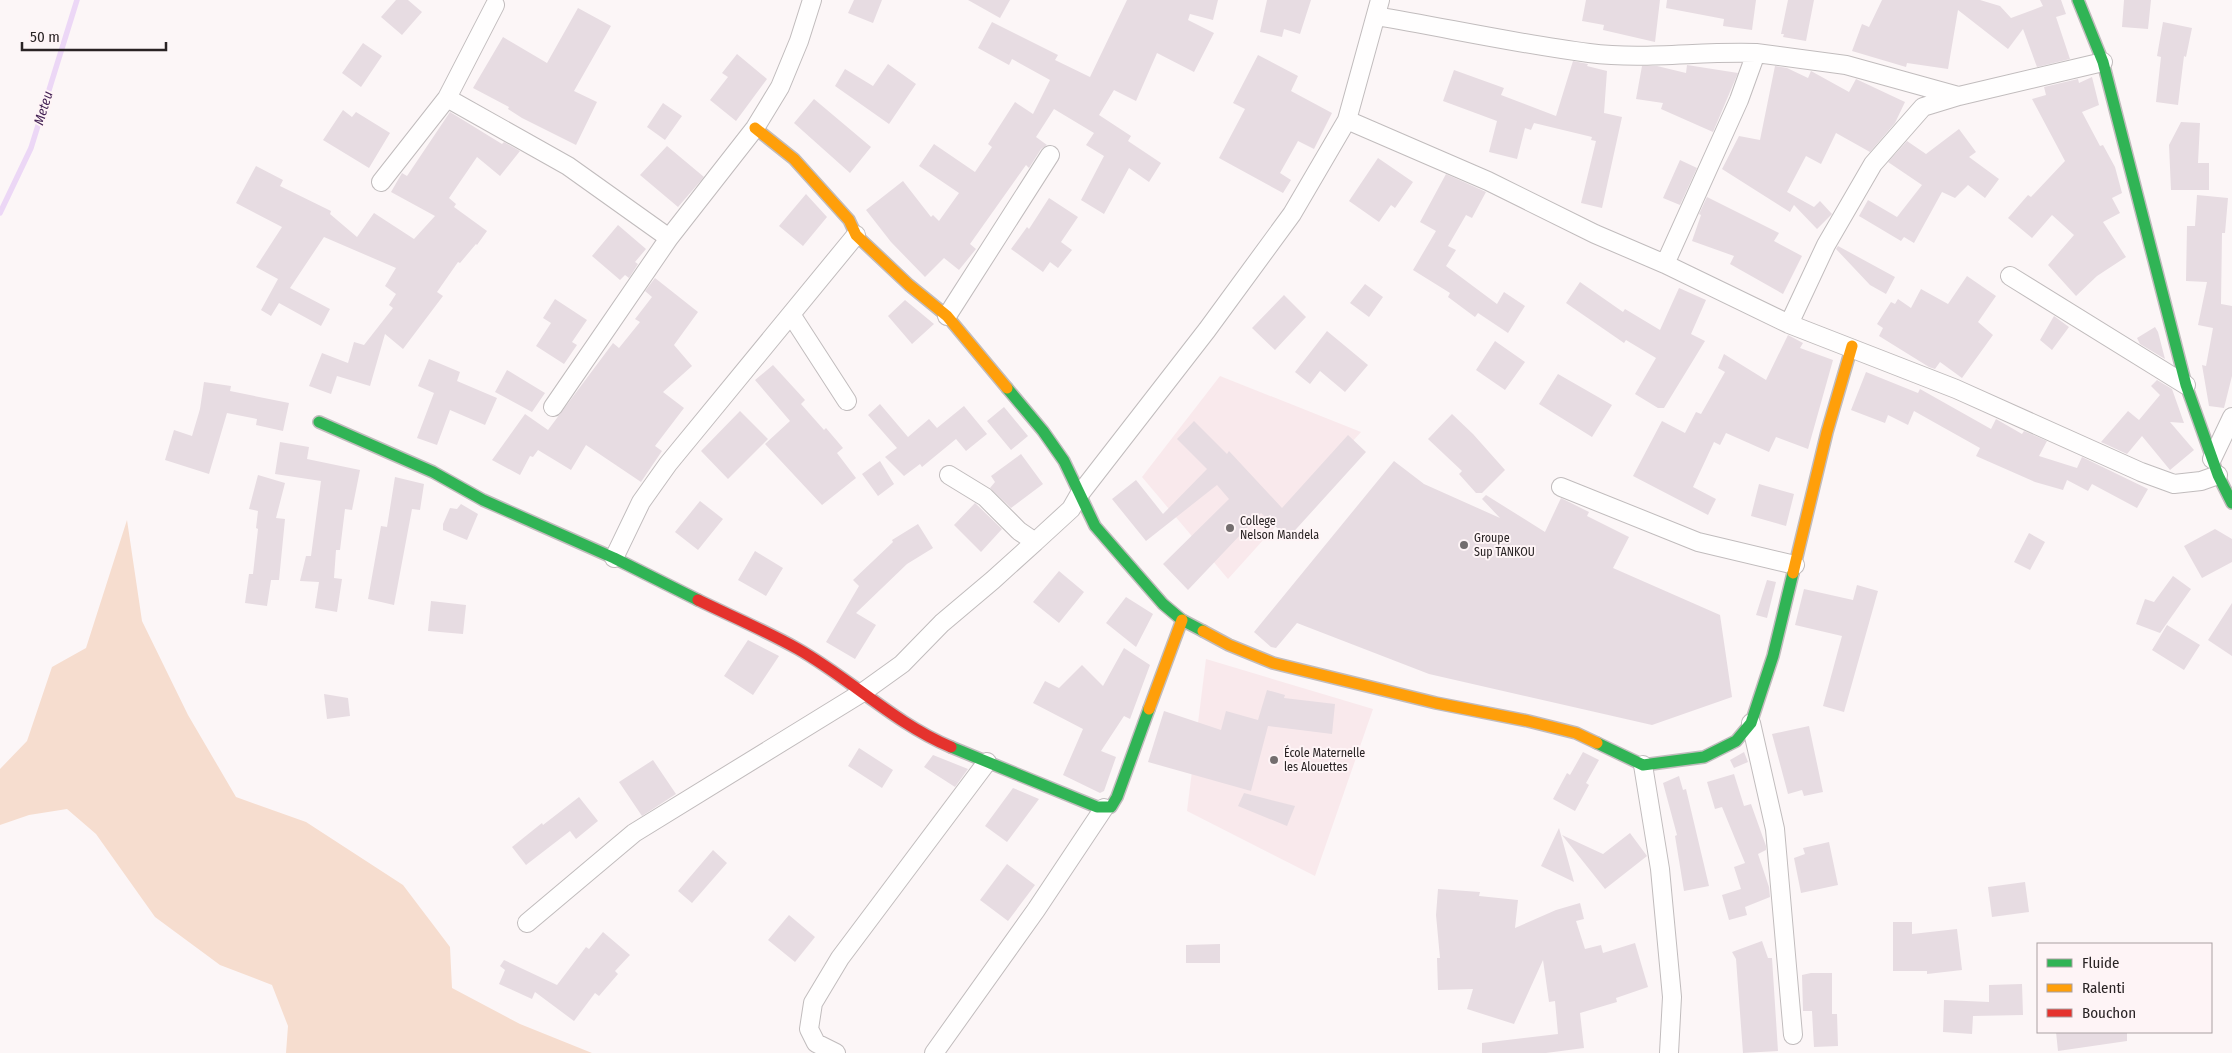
<svg xmlns="http://www.w3.org/2000/svg" width="2232" height="1053" font-family="'Fira Sans Condensed',sans-serif">
<rect width="100%" height="100%" fill="#fcf6f7"/>
<!-- built -->
<path fill="#f9e9ec" d="M1220,376L1361,432L1228,579L1142,477Z
M1206,659L1373,709L1315,876L1187,811Z"/>
<!-- green -->
<path fill="#f6ddcf" d="M127,520L142,621L188,715L236,797L306,822L403,885L450,947L452,988L520,1024L592,1053H286L288,1026L272,985L220,965L155,917L96,834L67,809L29,815L0,825V769L27,741L52,667L86,648Z"/>
<g fill="none" stroke-linecap="round" stroke-linejoin="round">
<!-- stream -->
<path stroke="#ecd7f6" stroke-width="5.5" d="M0,213L31,148L77,0"/>
</g>
<!-- building -->
<path fill="#e7dce2" d="M396,0H408L422,12L402,35L381,17Z
M854,0H882L873,23L848,13Z
M968,0H1010L1000,18Z
M1127,0H1218L1213,20L1190,14L1188,20L1214,33L1194,72L1157,53L1136,101L1114,90L1099,115L1131,136L1128,141L1161,163L1149,182L1129,168L1104,214L1081,200L1104,156L1086,145L1094,133L1054,109L1036,137L1047,145L1041,149L1029,168L1026,165L970,244L976,249L959,270L944,258L925,277L891,242L866,210L903,181L931,217L933,215L939,221L959,193L919,166L934,144L975,172L992,147L988,144L1015,102L1033,114L1050,80L1012,59L1009,65L978,48L992,22L1058,55L1055,60L1090,77Z
M1267,0H1311L1300,34L1284,29L1282,37L1260,32Z
M1586,0H1660L1655,42L1603,30L1604,25L1582,21Z
M1667,0H1756L1752,30L1723,26L1724,19L1666,8Z
M1788,0H1814L1806,41L1783,37L1784,34H1781Z
M1882,0H1980L2000,6L2011,18L2043,6L2040,0H2061L2066,14L2056,17L2070,59L2037,67L2023,29L2008,49L1958,10L1948,69L1907,63L1906,67L1852,51L1862,24L1869,27Z
M2124,0H2151L2148,29L2122,27Z
M578,8L611,26L574,91L597,102L576,145L522,118L508,109L509,107L473,88L503,37L547,63Z
M2163,22L2192,28L2186,57L2184,56L2178,105L2156,102L2161,57L2157,56Z
M363,43L382,56L361,87L342,73Z
M737,54L767,79L736,121L710,100L728,77L722,73Z
M1258,55L1298,76L1291,91L1332,113L1314,149L1298,141L1280,173L1291,180L1283,193L1219,158L1245,109L1233,103Z
M1573,61L1588,64L1587,66L1607,71L1604,113L1622,117L1602,208L1581,203L1596,141L1591,140L1592,137L1534,123L1531,130L1525,128L1517,159L1489,152L1497,121L1443,101L1454,70L1504,88L1501,95L1556,116Z
M888,64L916,84L889,124L835,86L845,69L873,86Z
M1687,65L1738,73L1713,132L1661,109L1663,103L1636,99L1642,66H1657L1686,73Z
M1775,66L1787,68L1808,78L1811,71L1849,92L1856,79L1905,102L1895,123L1870,152L1836,133L1821,164L1806,156L1787,192L1814,207L1820,201L1832,214L1817,229L1794,205L1790,212L1722,169L1739,136L1760,140Z
M2092,77L2099,105L2082,112L2100,146L2103,145L2115,167L2122,193L2112,198L2120,213L2103,222L2126,257L2097,276L2076,296L2048,265L2074,235L2052,215L2032,238L2008,218L2028,195L2031,197L2065,161L2032,99L2046,95L2044,87L2078,79L2079,83Z
M814,99L871,147L850,173L794,123Z
M663,103L682,116L665,140L647,127Z
M343,110L352,117L356,112L390,133L369,168L323,140Z
M450,112L502,144L504,142L520,151L500,176L477,157L449,198L456,204L454,207L487,231L477,245L476,244L460,263L458,262L437,292L443,296L403,349L385,334L370,386L337,376L331,394L309,386L322,353L348,363L354,342L364,345L393,308L389,305L396,294L385,286L396,268L324,237L290,288L330,309L321,326L279,303L271,316L261,310L278,279L256,267L282,227L236,203L256,166L283,180L280,186L331,211L330,214L357,237L374,213L414,239L435,216L391,192L402,173L407,176Z
M2181,122L2200,123L2198,163H2209V190H2171L2169,145Z
M1959,129L1976,152L1969,157L1999,179L1985,198L1968,185L1955,198L1942,192L1914,243L1904,237L1901,241L1859,216L1868,200L1897,217L1922,185L1888,162L1907,141L1926,154Z
M667,146L704,177L678,207L640,175Z
M1378,158L1413,182L1395,208L1391,205L1379,222L1349,201Z
M1680,160L1697,168L1680,205L1663,198Z
M1446,174L1486,192L1472,218L1466,215L1448,246L1456,250L1446,266L1497,304L1504,292L1525,306L1508,333L1478,313L1475,317L1448,297L1450,293L1413,270L1436,231L1420,222Z
M806,194L827,217L803,246L779,226Z
M2197,195L2228,198L2225,233H2222L2221,304L2232,306V376L2224,408L2209,406L2202,365L2206,366L2213,328L2198,325L2207,282L2186,281L2187,226H2195Z
M1707,197L1779,233L1774,241L1802,256L1783,294L1730,264L1734,256L1692,241L1701,215L1699,214Z
M1049,198L1078,217L1061,242L1072,250L1058,268L1050,262L1043,272L1011,249L1027,227L1029,229Z
M618,225L646,249L635,262L638,264L629,278L625,275L620,280L592,256Z
M1838,246L1895,277L1886,294L1870,285L1836,249Z
M1967,276L1996,296L1978,322L1993,335L1962,378L1940,362L1935,369L1929,367L1879,336L1883,328L1877,324L1891,302L1895,304L1898,299L1911,308L1921,289L1948,304Z
M655,278L698,312L674,345L692,366L663,392L684,408L655,446L662,451L641,482L586,445L571,470L538,450L533,457L530,456L520,475L492,460L525,414L548,430L613,343L619,348L640,322L635,319L652,297L645,291Z
M1580,282L1623,312L1625,309L1660,330L1679,288L1706,300L1691,334L1705,341L1664,408H1658L1635,394L1656,358L1626,340L1624,343L1566,303Z
M1365,284L1383,297L1369,317L1350,303Z
M1284,295L1306,317L1275,350L1252,328Z
M555,299L587,320L572,342L577,345L564,364L536,346L551,323L543,318Z
M905,300L934,324L912,344L888,316Z
M2054,316L2069,327L2052,350L2040,340Z
M2155,327L2158,332L2165,359L2140,344L2137,338Z
M1327,331L1368,365L1345,392L1320,371L1310,384L1295,372Z
M1788,335L1803,343L1800,348L1833,360L1808,449L1776,437L1769,452L1726,433L1720,445L1714,442L1693,487L1716,499L1708,515L1633,476L1662,421L1685,433L1696,412L1701,414L1725,372L1718,368L1724,354L1766,380Z
M1495,341L1525,362L1505,390L1476,370Z
M429,359L460,372L457,381L497,398L485,425L450,410L437,445L417,438L434,393L418,386Z
M773,365L805,400L801,404L824,430L826,428L843,448L837,453L856,478L822,505L765,444L790,421L755,380Z
M507,370L545,393L532,412L495,392Z
M1866,372L1918,393L1920,389L1991,429L1996,419L2022,434L2024,431L2047,441L2039,456L2077,468L2082,457L2148,489L2137,508L2092,484L2088,491L2067,480L2063,490L2035,482L1976,456L1980,448L1914,411L1908,425L1888,415L1885,423L1851,410Z
M1558,374L1612,405L1592,437L1539,404Z
M2157,380L2172,389L2184,423L2170,422L2194,450L2170,470L2142,436L2127,454L2101,442L2128,411L2139,420L2160,395L2151,386Z
M204,382L231,386L230,391L289,403L283,431L256,425L257,419L227,413L209,474L165,460L174,430L192,436L200,409Z
M880,404L908,437L929,419L937,428L964,406L987,434L966,451L956,439L922,467L920,464L904,476L885,457L897,448L868,415Z
M1004,407L1028,436L1011,450L987,421Z
M740,411L768,439L728,479L701,451Z
M1452,414L1473,434L1505,470L1482,493H1476L1459,474L1462,471L1428,439Z
M1194,421L1227,454L1229,451L1282,508L1348,435L1366,452L1288,538L1261,513L1188,590L1163,564L1229,499L1217,485L1146,541L1112,499L1136,480L1163,514L1207,469L1177,439Z
M280,442L309,447L307,459L360,470L352,510L345,509L340,550H336L334,578L342,579L337,612L315,608L319,582L300,581L306,556H311L321,481L275,474Z
M1021,454L1043,484L1011,508L990,488L995,482L991,476Z
M880,461L894,484L878,496L862,474Z
M1394,461L1424,484L1500,518L1482,499L1486,495L1545,532L1561,498L1589,512L1587,516L1629,537L1613,568L1720,615L1732,697L1652,725L1429,674L1297,623L1276,648L1271,647L1254,632Z
M258,475L285,483L276,518L285,519L279,580H271L267,606L245,603L249,574H253L258,529L256,528L258,511L249,509Z
M395,477L424,484L420,510L412,509L394,605L368,599L381,526L387,527Z
M1759,484L1794,494L1786,526L1751,516Z
M700,501L723,519L698,550L675,532Z
M975,503L1002,529L981,552L954,525Z
M461,504L478,514L467,540L443,530V524L450,508L457,509Z
M918,524L933,548L907,564L856,613L876,625L855,659L826,642L859,586L853,580L893,542L892,540Z
M2215,529L2232,539V562L2202,578L2184,546Z
M2029,533L2045,542L2030,570L2014,562Z
M755,551L783,568L766,596L738,580Z
M1059,571L1084,592L1059,623L1033,602Z
M2173,576L2191,589L2160,633L2136,624L2145,599L2154,602Z
M1767,580L1776,582L1767,618L1756,615Z
M1857,585L1878,591L1844,712L1823,706L1842,636L1795,625L1804,589L1853,600Z
M1126,597L1153,614L1136,647L1106,623Z
M431,601L466,605L463,634L428,631Z
M2232,603V656L2208,640Z
M2167,625L2200,645L2184,670L2152,650Z
M748,640L779,656L753,695L724,676Z
M1124,648L1150,665L1130,719L1124,716L1101,751L1116,757L1104,791L1100,793L1063,775L1083,729L1033,703L1045,681L1059,688L1082,665L1103,686Z
M1267,690L1285,695L1284,698L1335,704L1332,734L1268,726L1251,791L1148,762L1164,711L1221,730L1226,711L1258,720Z
M324,694L348,698L350,716L327,719Z
M1809,726L1823,792L1804,796L1802,790L1788,794L1772,734Z
M859,748L893,770L882,788L848,766Z
M1583,752L1599,760L1586,783L1589,785L1575,811L1553,799L1567,773L1570,775Z
M1744,752L1748,762L1734,768L1730,760Z
M933,755L968,769L955,787L924,767Z
M653,760L676,794L642,816L619,782Z
M1734,774L1744,806L1751,804L1766,846V850L1758,854L1769,887L1770,897L1745,907L1747,915L1729,920L1722,895L1741,889L1734,867L1745,863L1722,807L1715,809L1707,782Z
M1679,776L1683,790L1686,789L1709,886L1684,891L1675,836L1677,835L1663,783Z
M1013,788L1039,799L1007,842L985,826Z
M1244,793L1295,806L1287,826L1238,806Z
M579,797L598,821L576,839L570,831L526,865L512,847L542,823L543,825Z
M1559,828L1574,882L1541,866Z
M1630,833L1647,856L1605,889L1562,835L1603,854Z
M1829,842L1838,885L1801,893L1794,858L1805,854L1803,848Z
M713,850L727,863L692,903L678,891Z
M1007,864L1035,885L1008,921L980,900Z
M2025,882L2029,912L1992,917L1988,887Z
M1438,889L1480,892L1479,896L1518,900L1515,928L1556,910L1580,903L1584,919L1576,921L1585,949L1601,945L1603,953L1635,943L1648,987L1616,998L1617,1002L1580,1013L1584,1048L1546,1053H1482V1043L1558,1034L1555,1001L1549,1002L1543,960L1514,1024L1467,1009L1473,989L1438,990L1437,958H1440L1436,915Z
M789,915L815,937L795,962L768,940Z
M1893,922H1912V934L1957,929L1962,970L1927,974V971H1893Z
M603,932L630,955L615,971L618,974L599,996L595,993L574,1021L535,992L532,999L499,984L505,970L500,966L504,960L557,985L586,947L589,949Z
M1762,941L1768,958H1772L1778,1051L1743,1053L1736,959L1732,952Z
M1220,944V963H1186V945Z
M1811,973H1832V1014H1837L1838,1046L1814,1047L1812,1011H1803L1802,975Z
M2022,984L2023,1015L1973,1016L1972,1034L1943,1032L1944,1000L1989,1002V985Z
M2056,1032H2127V1041L2058,1051Z"/>
<g fill="none" stroke-linecap="round" stroke-linejoin="round">
<!-- street casing -->
<g stroke="#c1bcbd" stroke-width="20">
<path id="street" d="M1376,16C1447,28 1518,44 1589,53C1644,60 1700,51 1756,53
M447,98L568,166L669,238
M1347,120L1488,181L1595,234L1665,264L1789,324L1956,389L2141,472L2174,484L2201,481L2218,475
M381,182L447,98L495,5
M1665,264L1739,100L1756,53L1846,65L1958,96
M2010,276L2186,385
M792,316L847,401
M947,316L1050,155
M1789,324L1826,245L1873,164L1923,107L1959,96L2103,62
M553,407L669,238L755,128L780,87L799,41L812,0
M2212,459L2232,417
M949,475L985,497L1019,531L1035,542L1071,509L1079,495L1207,330L1292,214L1347,120L1380,0
M1561,487L1698,542L1795,565
M614,558L641,502L668,464L856,235
M1751,723L1775,829L1793,1035
M1643,765L1660,869L1672,997L1669,1053
M527,923L634,833L863,692L902,664L942,623L993,580L1035,542
M836,1053L816,1043L809,1029L813,1003L840,958L987,762
M934,1053L1036,910L1104,808"/>
</g>
<!-- fast casing -->
<g stroke="#c1bcbd" stroke-width="14">
<path id="fast" d="M2078,0L2103,62L2186,385L2218,475L2232,503
M1007,388L1043,431L1064,461L1095,526L1163,604L1182,620L1203,631
M319,422L433,472L483,500L614,558L698,600
M1597,743L1643,765L1704,757L1736,741L1751,723L1773,656L1793,573
M951,747L1097,807H1111L1117,797L1149,709"/>
</g>
<!-- slow casing -->
<g stroke="#c1bcbd" stroke-width="14">
<path id="slow" d="M755,128L794,159L849,220L856,235L909,285L947,316L1007,388
M1793,573L1827,432L1852,346
M1203,631L1229,645L1273,663L1436,703L1528,721L1576,733L1597,743
M1149,709L1182,620"/>
</g>
<!-- jam casing -->
<g stroke="#c1bcbd" stroke-width="14">
<path id="jam" d="M698,600C731,616 766,631 798,649C851,679 894,723 951,747"/>
</g>
<!-- street -->
<use href="#street" stroke="#fffefe" stroke-width="18"/>
<!-- fast -->
<use href="#fast" stroke="#30b455" stroke-width="11"/>
<!-- slow -->
<use href="#slow" stroke="#ff9f0a" stroke-width="11"/>
<!-- jam -->
<use href="#jam" stroke="#e5322d" stroke-width="11"/>
</g>
<!-- markers -->
<g fill="#736d6e" stroke="#fef4f6" stroke-width="2">
<circle cx="1230" cy="528" r="5"/>
<circle cx="1464" cy="545" r="5"/>
<circle cx="1274" cy="760" r="5"/>
</g>
<g text-anchor="middle" stroke-width="4" stroke-linejoin="round" paint-order="stroke">
<!-- poi labels -->
<g font-size="12" fill="#292324" stroke="#fef4f6" text-anchor="start">
<text x="1240" y="525">College<tspan x="1240" dy="14">Nelson Mandela</tspan></text>
<text x="1474" y="542">Groupe<tspan x="1474" dy="14">Sup TANKOU</tspan></text>
<text x="1284" y="757">École Maternelle<tspan x="1284" dy="14">les Alouettes</tspan></text>
</g>
<!-- water labels -->
<g font-size="14" font-style="italic" fill="#411f52" stroke="#fef4f6">
<text transform="translate(43 108) rotate(-73)" y="5">Meteu</text>
</g>
</g>
<!-- legend -->
<rect x="2037" y="943" width="175" height="90" fill="#fef4f6" stroke="#a9a0a2"/>
<rect x="2047" y="959" width="25" height="8" fill="#30b455" stroke="#a9a0a2"/>
<text x="2082" y="968" font-size="15" fill="#292324">Fluide</text>
<rect x="2047" y="984" width="25" height="8" fill="#ff9f0a" stroke="#a9a0a2"/>
<text x="2082" y="993" font-size="15" fill="#292324">Ralenti</text>
<rect x="2047" y="1009" width="25" height="8" fill="#e5322d" stroke="#a9a0a2"/>
<text x="2082" y="1018" font-size="15" fill="#292324">Bouchon</text>
<!-- scale -->
<path d="M22 42v8h144v-8" fill="none" stroke="#292324" stroke-width="2.5"/>
<text x="30" y="42" font-size="15" fill="#292324" stroke="#fef4f6" stroke-width="4" paint-order="stroke">50 m</text>
</svg>
